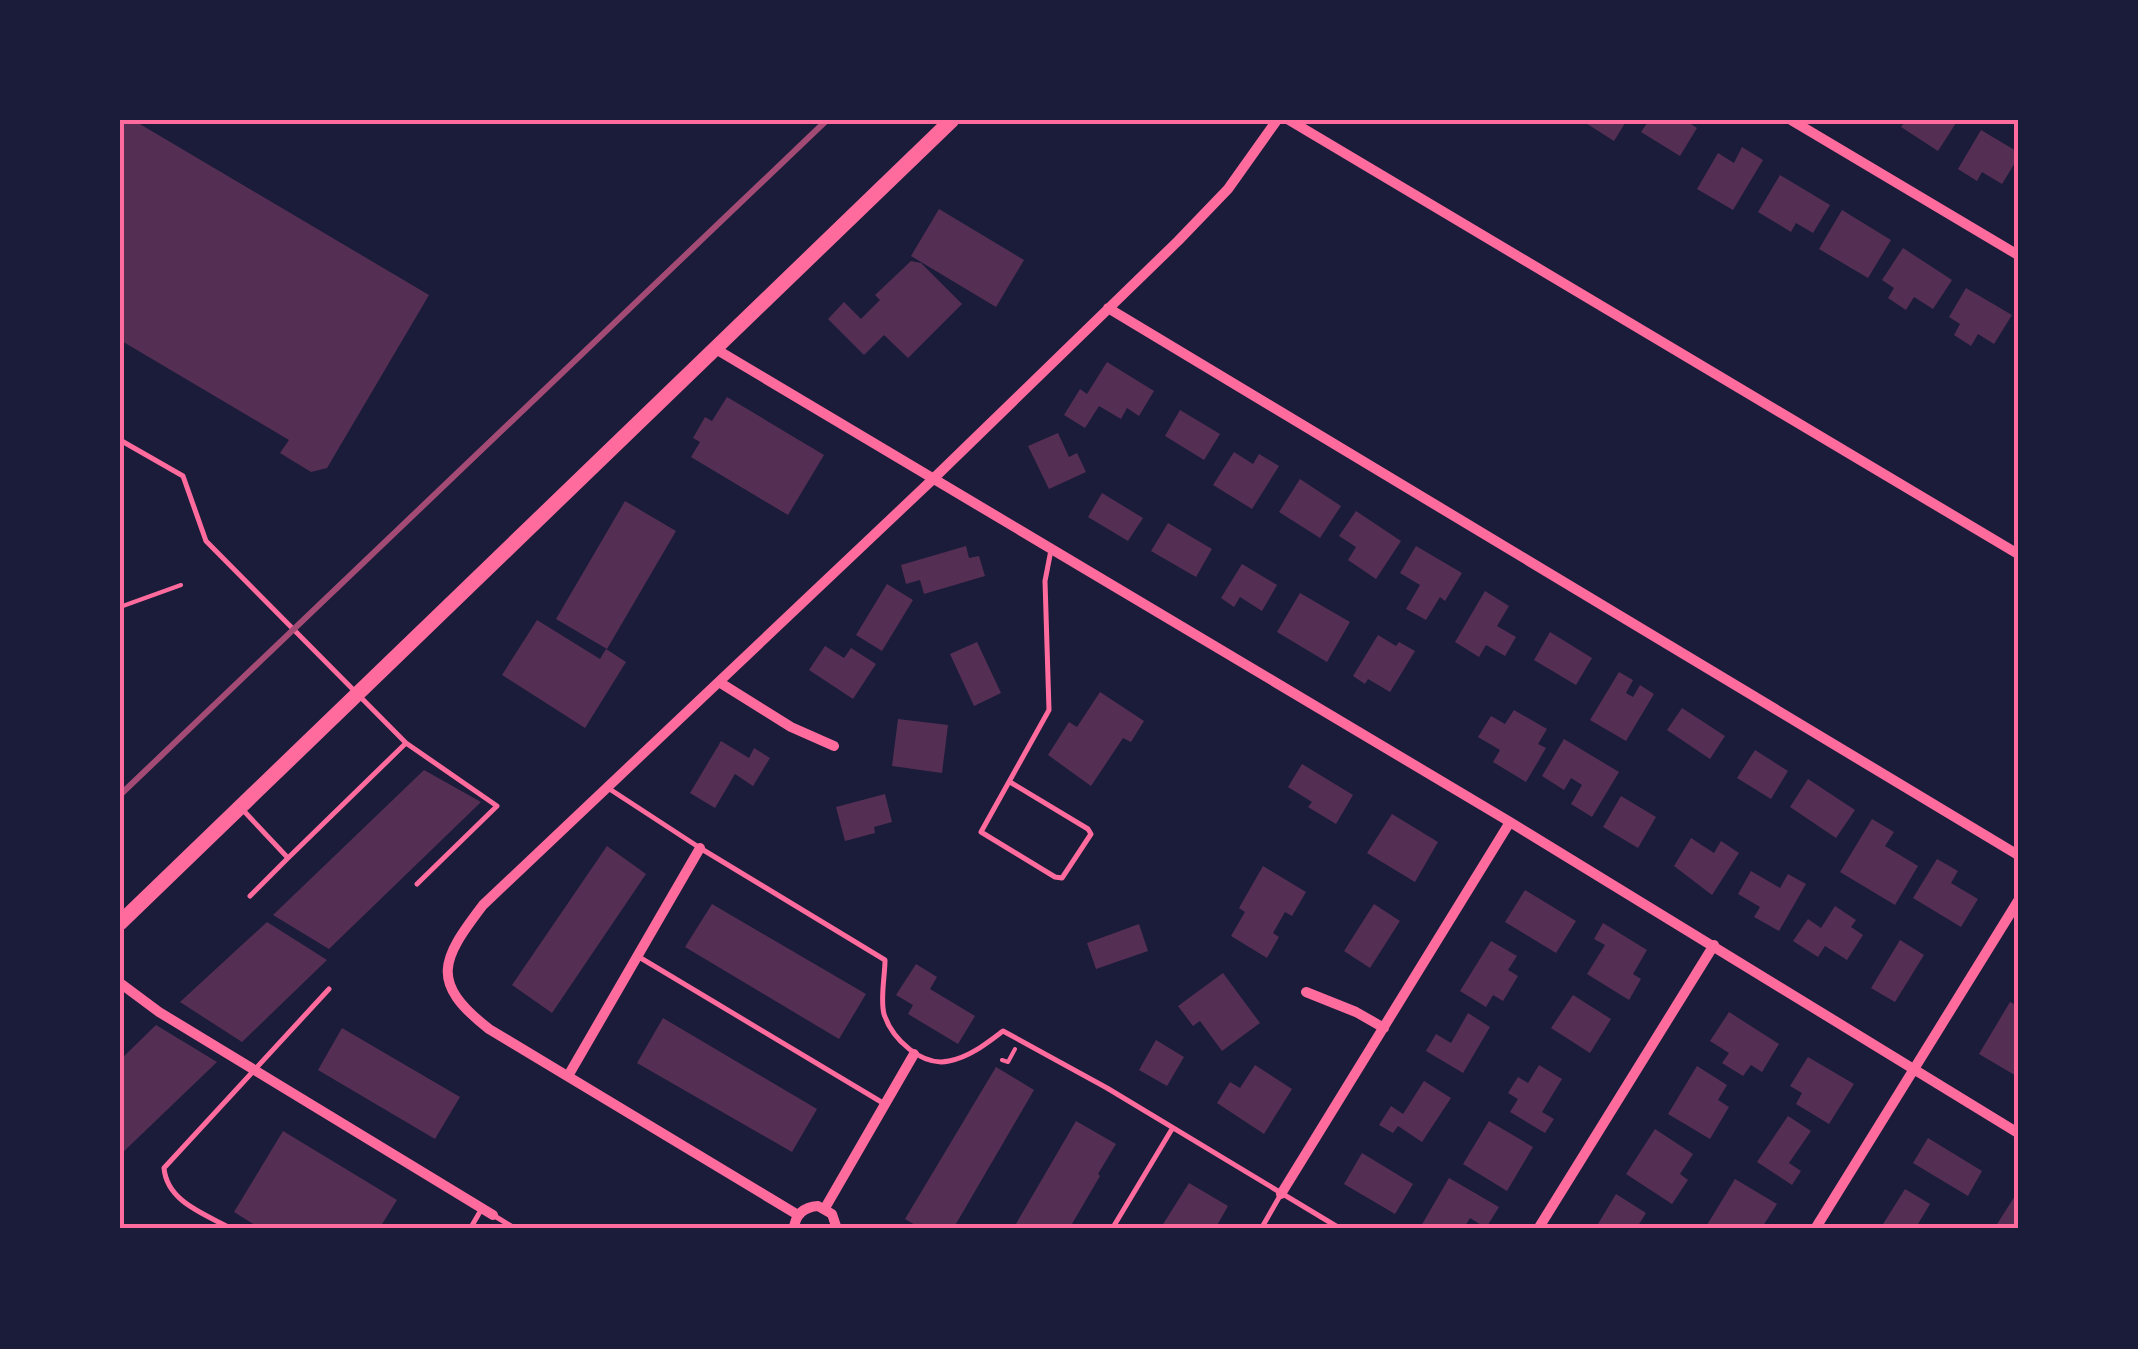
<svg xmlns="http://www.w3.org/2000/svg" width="2138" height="1349" font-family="'Alegreya Sans',sans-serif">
<rect width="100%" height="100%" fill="#1b1b3a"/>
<!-- building -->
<path fill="#542f53" d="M120,120H133L429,295L327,468L311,472L280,453L289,440L120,340Z
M1581,120H1627L1614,141Z
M1649,120H1685L1697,128L1680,156L1641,132Z
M1906,120H1952L1956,123L1938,151L1901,127Z
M1981,130L2018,152V158L2002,184L1982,172L1977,181L1958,169Z
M1742,147L1763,160L1733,210L1697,189L1718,153L1734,163Z
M1780,175L1830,205L1813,233L1796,223L1791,232L1758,212Z
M939,209L1024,260L996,307L911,256Z
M1842,210L1891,240L1868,278L1819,249Z
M1903,248L1952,280L1933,309L1914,297L1906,310L1888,298L1894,288L1882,280Z
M911,261L921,263L962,304L908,358L884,335L864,355L828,319L844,302L861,319L880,300L875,295Z
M1966,288L2012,315L1994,344L1978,334L1971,346L1954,335L1960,324L1949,317Z
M1107,362L1154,391L1139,416L1127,408L1121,419L1099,406L1085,428L1064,415L1080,389L1087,394Z
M727,397L824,455L788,515L691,457L700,442L693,438L705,417L712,421Z
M1180,410L1220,434L1204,460L1165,436Z
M1058,433L1069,457L1077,453L1086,472L1049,489L1028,446Z
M1234,452L1253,464L1259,454L1279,466L1252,509L1213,485Z
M1300,479L1341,506L1320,538L1279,512Z
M1102,493L1143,518L1128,541L1088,517Z
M625,501L676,531L607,649L556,619Z
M1356,511L1401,541L1376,579L1348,560L1356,547L1339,536Z
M1168,523L1212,549L1196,577L1151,551Z
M966,546L969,558L979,556L985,576L924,594L920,580L906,584L901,565Z
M1416,546L1462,573L1445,601L1440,597L1426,620L1406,609L1420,585L1400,573Z
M1242,564L1277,585L1262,611L1240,597L1234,607L1221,598Z
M887,584L913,600L882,651L856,635Z
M1485,591L1509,606L1497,626L1516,637L1505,656L1486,645L1479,657L1455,642Z
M1300,593L1350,622L1327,662L1277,632Z
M537,620L600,659L606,649L626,662L585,728L502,675Z
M1550,632L1592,658L1576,685L1534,660Z
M1378,635L1396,646L1399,642L1415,651L1390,692L1368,679L1365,684L1353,676Z
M977,642L1001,693L974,706L950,654Z
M825,646L844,658L851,648L876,664L853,699L809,670Z
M1619,672L1633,680L1626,693L1633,697L1640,685L1654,694L1626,741L1590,720Z
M1100,692L1144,721L1131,742L1123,738L1091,786L1048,755L1069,722L1077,727Z
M1682,708L1725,736L1710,759L1667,730Z
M1514,710L1547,729L1538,744L1546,748L1526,782L1493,762L1500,750L1478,737L1491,716L1505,724Z
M898,719L948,725L942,773L892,766Z
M1564,739L1619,772L1592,817L1571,804L1582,785L1571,778L1564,790L1542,776Z
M721,741L749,758L754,748L770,758L753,786L735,774L715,808L690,793Z
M1755,750L1788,771L1771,799L1737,778Z
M1302,764L1353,795L1336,824L1308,807L1312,802L1288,787Z
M424,770L481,802L329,949L273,915Z
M1808,779L1855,810L1836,838L1790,807Z
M885,794L892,822L874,827L875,833L845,841L836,807Z
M1621,796L1656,817L1638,848L1603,827Z
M1392,814L1438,842L1415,882L1367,853Z
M1872,819L1894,832L1885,846L1918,866L1895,905L1840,872Z
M1691,838L1714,853L1721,841L1739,853L1712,895L1674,866Z
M607,846L646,874L552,1013L512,985Z
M1937,859L1958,871L1951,883L1978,899L1961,927L1913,898Z
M1263,866L1306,892L1292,916L1285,912L1273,933L1279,937L1267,958L1231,936L1245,912L1239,908Z
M1751,871L1780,888L1788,874L1806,884L1779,931L1754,917L1760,907L1738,894Z
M1525,890L1576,921L1556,953L1505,922Z
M712,904L866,994L839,1039L685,947Z
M1374,904L1400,921L1370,968L1344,951Z
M1835,906L1856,920L1851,927L1863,935L1847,960L1825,946L1818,957L1793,941L1808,919L1821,928Z
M267,922L327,960L242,1042L180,1002Z
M1603,923L1647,950L1633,974L1641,979L1629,1000L1587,974L1605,945L1594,939Z
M1139,924L1148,951L1096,969L1087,943Z
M1900,940L1924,955L1895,1002L1871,988Z
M1491,941L1517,956L1508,970L1518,976L1503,1001L1493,995L1486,1007L1460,991Z
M916,964L937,977L930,989L975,1016L958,1044L908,1014L913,1005L896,995Z
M1223,973L1260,1023L1222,1051L1200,1021L1193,1026L1178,1006Z
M1573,995L1611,1019L1590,1053L1551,1028Z
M2010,1002L2018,1006V1077L1979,1054Z
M1729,1012L1779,1044L1762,1072L1751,1065L1743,1076L1722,1063L1729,1053L1710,1041Z
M1468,1013L1490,1027L1463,1073L1426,1051L1436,1034L1451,1043Z
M663,1018L817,1109L792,1152L637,1063Z
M156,1025L217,1062L120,1155V1060Z
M342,1028L460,1097L435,1139L318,1070Z
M1156,1040L1184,1057L1167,1086L1139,1070Z
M1808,1057L1854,1084L1829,1124L1796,1104L1802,1093L1790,1086Z
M1255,1065L1292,1089L1264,1134L1217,1103L1230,1082L1240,1088Z
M1539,1065L1562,1079L1542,1112L1554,1119L1545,1133L1510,1112L1518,1099L1508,1093L1518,1077L1528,1083Z
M1697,1066L1727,1085L1718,1100L1729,1107L1710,1139L1668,1114Z
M996,1067L1034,1090L953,1229H922L905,1219Z
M1424,1081L1451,1098L1422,1142L1398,1126L1393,1133L1379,1125L1391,1106L1403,1114Z
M1788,1116L1811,1131L1789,1163L1801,1171L1792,1185L1757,1162Z
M1076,1121L1116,1144L1098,1174L1100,1176L1069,1229H1013Z
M1489,1121L1533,1147L1507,1191L1463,1164Z
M1655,1129L1693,1154L1680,1174L1688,1180L1672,1204L1626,1174Z
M283,1131L397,1200L379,1229H261L234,1212Z
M1928,1138L1982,1171L1968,1196L1913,1163Z
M1362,1153L1413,1184L1395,1214L1344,1184Z
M1449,1178L1499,1207L1486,1228L1470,1218L1463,1229H1427L1421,1226Z
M1735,1179L1777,1204L1761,1229H1714L1707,1225Z
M1189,1183L1228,1206L1215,1229H1160Z
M1905,1189L1930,1204L1915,1229H1880Z
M2018,1191V1229H1994Z
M1616,1194L1646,1213L1636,1229H1595Z"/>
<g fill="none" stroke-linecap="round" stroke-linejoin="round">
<!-- path -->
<path stroke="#ff6b9d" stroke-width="4" d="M120,607L181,585
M1002,1060L1008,1062L1015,1049"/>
<!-- service -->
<path stroke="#ff6b9d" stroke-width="5" d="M120,440L183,476L206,541L406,743L497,806L417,884
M1010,782L1088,829L1091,834L1062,878L1055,877L981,832L1049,710L1045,581L1051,550
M608,788L700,848L885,960C885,976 880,999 884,1014C892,1039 922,1067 949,1061C970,1057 987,1043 1003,1031L1107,1088L1341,1229
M242,809L288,858L406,743
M250,896L288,858
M639,957L883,1103
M493,1215L516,1229
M232,1229C205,1214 167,1202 164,1168L329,989
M470,1229L481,1210
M1112,1229L1172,1129
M1261,1229L1281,1194"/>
<!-- minor -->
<path stroke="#ff6b9d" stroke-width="10" d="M1289,120L2018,554
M1791,120L2018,255
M1108,308L2018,855
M714,348L1510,822L2018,1133
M719,682L791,727L834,746
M120,983L159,1012L493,1215
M1306,992L1356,1012L1384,1028
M568,1076L700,848
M1281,1194L1510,822
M825,1208L914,1054
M798,1215L489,1029C429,982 441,960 483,905L932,480L1178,241L1228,189L1277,120
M794,1229C795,1214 804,1207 818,1206L832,1214L837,1229
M1538,1229L1714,945
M1815,1229L2018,901"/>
<!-- secondary -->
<path stroke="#ff6b9d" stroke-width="15" d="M120,923L952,120"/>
<!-- rail -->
<path stroke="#a44b75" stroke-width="6" d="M120,795L827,120"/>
</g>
<!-- border -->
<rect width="2138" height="1349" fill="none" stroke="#1b1b3a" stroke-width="245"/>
<rect x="122" y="122" width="1894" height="1104" fill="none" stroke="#ff6b9d" stroke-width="4"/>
</svg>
